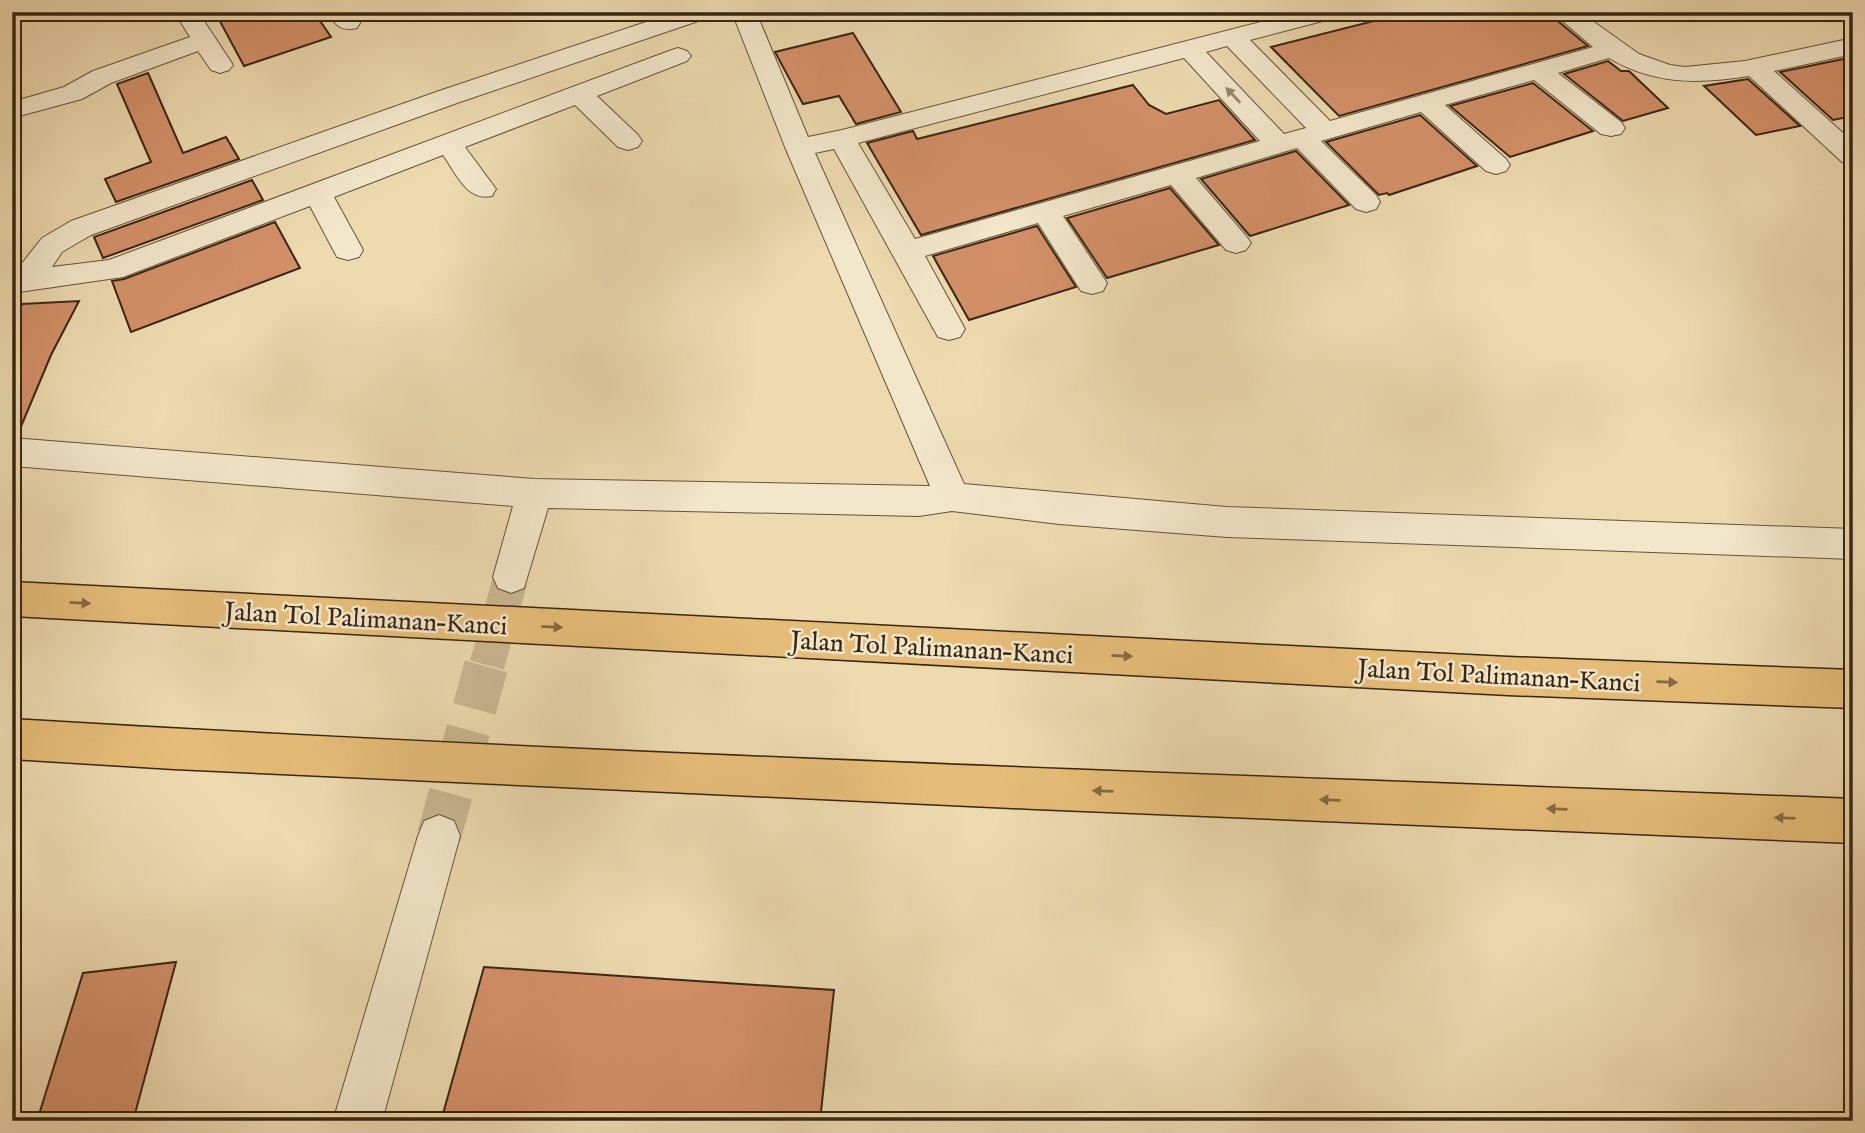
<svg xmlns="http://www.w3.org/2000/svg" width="1865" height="1133" font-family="'IM FELL English',serif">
<rect width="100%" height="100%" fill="#eddaaf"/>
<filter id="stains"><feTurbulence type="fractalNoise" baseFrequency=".00286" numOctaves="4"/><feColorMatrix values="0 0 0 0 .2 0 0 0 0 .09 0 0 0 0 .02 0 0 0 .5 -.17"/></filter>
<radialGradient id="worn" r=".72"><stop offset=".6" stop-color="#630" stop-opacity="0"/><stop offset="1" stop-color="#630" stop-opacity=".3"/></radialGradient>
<!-- building -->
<path fill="#d39068" stroke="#382613" stroke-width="2" d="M215,12H314L331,37L244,66Z
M1409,12H1547L1588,46L1339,116L1271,47Z
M853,33L901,112L856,124L839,96L803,104L775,52Z
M1853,57V116L1833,120L1780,72Z
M1608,61L1621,71H1629L1668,108L1623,121L1564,74Z
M148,73L183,153L226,137L239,159L116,202L105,179L151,162L117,84Z
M1748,79L1800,126L1756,135L1704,86Z
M1533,83L1593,131L1510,157L1450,106Z
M1133,85L1149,105L1166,114L1219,100L1255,140L921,235L867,143L913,131L917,139Z
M1420,115L1477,166L1389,195L1387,193L1379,195L1326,142Z
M1296,151L1349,205L1250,236L1201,179Z
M252,180L263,200L103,258L94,237Z
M1170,188L1219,245L1107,278L1067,218Z
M275,222L300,268L131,332L112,281L124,279Z
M1037,226L1076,287L969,320L933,256Z
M79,301L51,355L17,436L12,435V324L22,304Z
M176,962L133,1121H37L83,973Z
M484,967L834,990L820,1121H441Z"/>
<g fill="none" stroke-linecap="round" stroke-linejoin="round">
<!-- minor-tunnel-far1 -->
<path stroke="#c9b690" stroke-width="35" stroke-dasharray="35 18" stroke-linecap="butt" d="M487,665L511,577"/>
<!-- minor-tunnel -->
<path stroke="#c9b690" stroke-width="44" stroke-dasharray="44 22" stroke-linecap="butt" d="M439,836L487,663"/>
<!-- minor casing -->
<g stroke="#65533a" stroke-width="2">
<path id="minor" d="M179,12H205L204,21L233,65L229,70L220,73L211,70L198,51L111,83L82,99L12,118V102L64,87L93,71L190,37L180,21Z
M327,12H352L360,23L357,28C341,32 335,25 327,12Z
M676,12H713L710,17L457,103L91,235L62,252L52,267L109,260L669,51L678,48L687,51L691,56L687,61L597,96L638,135L642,141L638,147L628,150L618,147L575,105L465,147L496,189L492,196C467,202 456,173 443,155L334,197L363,250L359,257L348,260L337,257L310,206L123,277L12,293V271H16L42,238L71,221L439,91Z
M732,12H756L808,137L842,130L1299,12H1341L1338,17L1250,40L1330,121L1593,47L1552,12H1580L1639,54L1670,65L1685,67L1745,61L1853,38V54L1774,71L1853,142V165L1842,162L1749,76C1699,84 1654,85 1609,58L1558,73L1621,122L1625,128L1621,134L1611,136L1601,134L1534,80L1445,105L1506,159L1510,165L1506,171L1496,174L1486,171L1421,112L1321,141L1376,195L1380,202L1376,209L1366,212L1356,209L1297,148L1196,178L1246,236L1251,243L1246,250L1236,253L1226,250L1171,185L1063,216L1107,283L1103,291L1092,294L1081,291L1038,223L925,256L965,329L960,337L949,340L938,337L834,149L815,153L964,484L1227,507L1853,529V559L1227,537L1059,524L952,511L919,516L548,508L524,588L511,593L498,588L493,577L513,506L12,466V438L534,479L930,486L785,147ZM1227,46L1306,128L1284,134L1206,52ZM1184,58L1260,141L915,239L858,143Z
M439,815L454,821L460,836L382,1121H333L418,836L424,821Z"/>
</g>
<!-- motorway casing -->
<g stroke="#382613" stroke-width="3">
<path id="motorway" d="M12,582L1508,657L1853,670V708L1508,695L12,616Z
M12,719C625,756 1239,775 1853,799V843L1035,809L174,769L12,759Z"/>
</g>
<!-- minor -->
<use href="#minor" fill="#f3e7cb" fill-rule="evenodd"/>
<!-- motorway -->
<use href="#motorway" fill="#e6bd78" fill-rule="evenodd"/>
</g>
<!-- one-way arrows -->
<defs><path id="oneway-solid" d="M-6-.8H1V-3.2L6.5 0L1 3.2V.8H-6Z" transform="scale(1.75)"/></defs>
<use fill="#96866f" href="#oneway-solid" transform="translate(1233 95) rotate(-133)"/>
<g fill="#866a40">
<use href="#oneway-solid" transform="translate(80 603) rotate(3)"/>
<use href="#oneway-solid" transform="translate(552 627) rotate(3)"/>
<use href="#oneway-solid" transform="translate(1122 656) rotate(3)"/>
<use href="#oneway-solid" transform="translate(1667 682) rotate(2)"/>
<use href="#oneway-solid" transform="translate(1103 791) rotate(-178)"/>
<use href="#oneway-solid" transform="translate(1330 800) rotate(-178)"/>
<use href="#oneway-solid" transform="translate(1557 809) rotate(-178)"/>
<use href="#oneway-solid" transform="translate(1785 818) rotate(-178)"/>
</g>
<g text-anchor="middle" stroke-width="5" stroke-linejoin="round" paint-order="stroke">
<!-- street labels -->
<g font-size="26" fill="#382613" stroke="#f3e7cb">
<text transform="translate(366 618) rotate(3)" y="9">Jalan Tol Palimanan–Kanci</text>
<text transform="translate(932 647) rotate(3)" y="9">Jalan Tol Palimanan–Kanci</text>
<text transform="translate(1499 675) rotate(3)" y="9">Jalan Tol Palimanan–Kanci</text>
</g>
</g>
<!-- margin -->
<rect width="1865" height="1133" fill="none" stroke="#eddaaf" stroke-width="42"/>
<rect x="14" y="14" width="1837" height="1105" fill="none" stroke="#382613" stroke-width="3.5"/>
<rect x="21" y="21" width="1823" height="1091" fill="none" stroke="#382613" stroke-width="2"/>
<rect width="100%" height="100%" filter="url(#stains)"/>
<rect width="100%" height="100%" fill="url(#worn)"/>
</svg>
